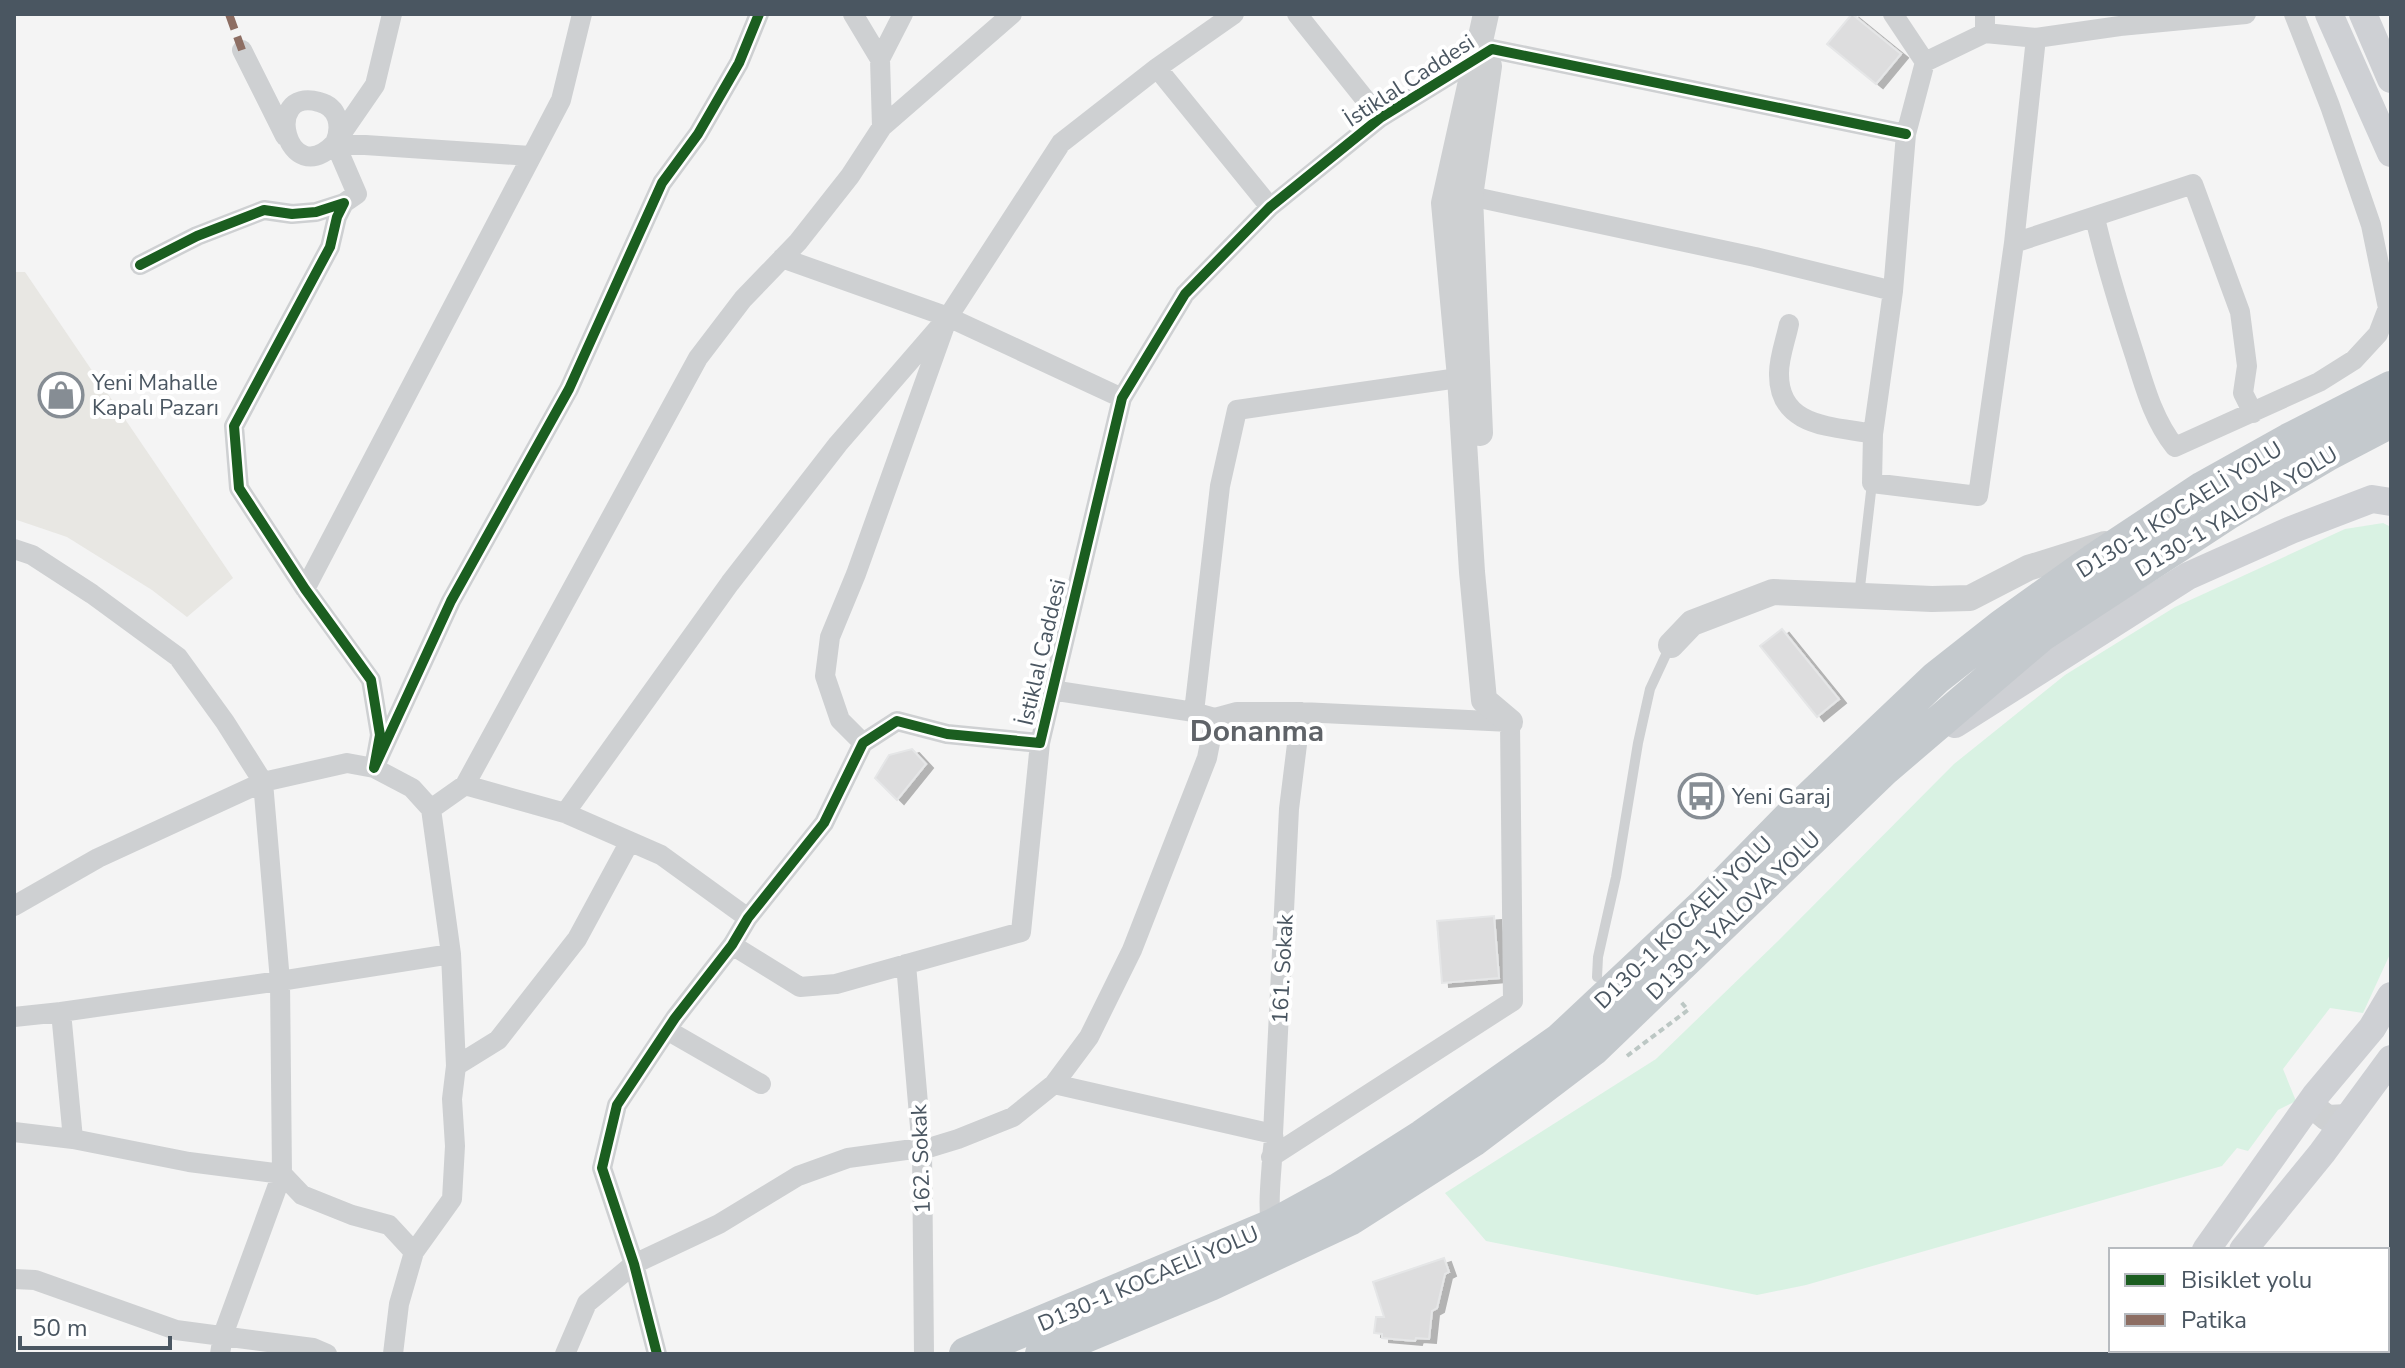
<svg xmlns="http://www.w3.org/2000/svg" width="2405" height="1368" font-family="'Nunito Sans',sans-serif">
<defs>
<filter id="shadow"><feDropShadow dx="7" dy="4" stdDeviation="0" flood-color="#0004"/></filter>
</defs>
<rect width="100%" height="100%" fill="#f4f4f4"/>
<!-- commercial -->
<path fill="#e8e7e3" d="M14,272H25L233,578L187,617L152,590L67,537L14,519Z"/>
<!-- green -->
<path fill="#d9f2e3" d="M2383,523L2391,527V952L2363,1013L2330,1008L2283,1069L2296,1101L2278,1110L2248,1151L2237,1148L2222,1166L1806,1285L1757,1295L1486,1241L1445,1193L1656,1059L1778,941L1954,764L2065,675L2175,607L2345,529Z"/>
<!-- building -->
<path fill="#ddddde" stroke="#e5e6e7" stroke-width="2" filter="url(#shadow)" d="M1852,14L1901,54L1876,84L1827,44Z
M1782,629L1839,699L1817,717L1760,646Z
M912,749L926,764L897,800L875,778L889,755Z
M1494,916L1499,978L1442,983L1437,921Z
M1444,1258L1449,1272L1445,1274L1437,1308L1432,1311L1429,1339L1416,1338L1415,1341L1382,1338V1334L1374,1333L1376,1317H1384L1373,1282Z"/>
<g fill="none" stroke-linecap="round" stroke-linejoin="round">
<!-- path -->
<path stroke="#bcc7c4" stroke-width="4" stroke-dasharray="6 4" stroke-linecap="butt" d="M1627,1056L1688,1010L1681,1002"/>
<!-- service -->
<path stroke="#ced0d2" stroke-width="10" d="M1859,596L1872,483
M1597,977L1598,957L1616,877L1638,743L1650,689L1670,646"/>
<!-- minor -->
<path stroke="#ced0d2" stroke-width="20" d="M853,14L880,59L882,127
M1297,14L1380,118
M1893,14L1925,62
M1985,14V33L1925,62L1906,134L1893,291L1873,434L1872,483L1978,496L2014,243L2193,184L2240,312L2247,366L2243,393L2253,413
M1985,33L2036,38L2120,26L2246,14
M242,50L285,136
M880,59L903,14
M1157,68L1270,207
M335,143C342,127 339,107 319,102C261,86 287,193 335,143L375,85L392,14
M1456,200L1470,196L1755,257L1893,291
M344,203L357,194L335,143L531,156
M2095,218C2106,265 2120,310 2135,356C2145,388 2154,421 2175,447L2319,382L2354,360L2378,334L2388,308L2371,225L2330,106L2294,14
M2014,243L2036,38
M782,258L948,317
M140,265L197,236L264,210L292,214L316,212L344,203L337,217L330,247L234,426L239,488L305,589L371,680L380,735L374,768L451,601L569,389L662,183L698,134L739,63L759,14
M1789,324C1786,339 1779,357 1779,373C1778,428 1833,426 1873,434
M14,549L32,555L92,594L178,657L225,722L263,782L280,981L282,1174L223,1335L220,1354
M305,589L561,100L582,14
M1051,690L1194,712
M1215,718L1194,712L1220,486L1237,410L1472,376
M863,743L840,720L825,676L830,637L856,574L948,317L1122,398
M465,785L565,813L661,855L748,918
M431,809L465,785L698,358L743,299L798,242L850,176L882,127L1012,14
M565,813L730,583L838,444L948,317L1061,143L1157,68L1234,14
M14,906L98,858L263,782L347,763L374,768L412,788L431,809L451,954L456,1066L452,1099L455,1146L452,1199L414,1252L399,1304L393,1354
M732,945L800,987L836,984L1021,932L1040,743
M906,964L922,1150L924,1354
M14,1017L61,1012
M667,1030L761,1084
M456,1066L498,1040L577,939L629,843
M1054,1084L1273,1134
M14,1132L73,1139L189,1162L282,1174L302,1195L352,1215L389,1225L414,1252
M73,1139L61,1012L280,981L451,954
M1272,1226C1267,1209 1271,1179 1272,1160C1272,1150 1275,1144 1273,1134L1289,809L1301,712
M14,1279L35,1280L176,1330L313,1348L327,1354
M565,1354L587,1303L634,1264L719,1224L798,1176L848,1158L906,1150H922L958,1139L1013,1117L1054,1084L1089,1037L1132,950L1207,758L1215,718L1237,712H1301L1510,722L1513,1001L1271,1157
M657,1354L634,1264L602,1168L617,1105L675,1018L732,945L748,918L824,823L863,743L897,721L947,734L1040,743L1122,398L1185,294L1270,207L1380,118L1492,49L1906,134"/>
<!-- tertiary -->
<path stroke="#ced0d2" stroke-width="26" d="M1486,14L1444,203L1460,377L1472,572L1484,700L1510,722
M1480,433L1470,196L1489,66
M1671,645L1692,623L1773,592L1932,599L1970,598L2028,568L2105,544
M2315,1096V1108L2327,1118L2348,1117"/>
<!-- secondary -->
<path stroke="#ced0d4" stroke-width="28" d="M2329,14L2391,153
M2363,14L2391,79
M1955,724L2188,576L2291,530L2372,499L2391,502
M2206,1250L2315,1096L2372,1028L2391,996
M2243,1250L2322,1153L2391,1059
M2154,1354L2155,1350
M2184,1354L2185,1350"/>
<!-- trunk -->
<path stroke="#c4c9cd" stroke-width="34" d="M966,1354L1272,1226L1338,1190L1423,1136L1560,1040L1706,903L1797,810L1936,678L2002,626L2093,561L2203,488L2289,440L2391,388
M1042,1354L1210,1284L1351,1218L1473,1140L1593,1049L1884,769L2041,635L2229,512L2326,455L2391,421"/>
<!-- quiet -->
<path stroke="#8d6e63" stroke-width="8" stroke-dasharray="16 8" stroke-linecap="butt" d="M229,14L242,50"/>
<!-- cycleway casing -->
<g stroke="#fff" stroke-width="15">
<path id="cycleway" d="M140,265L197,236L264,210L292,214L316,212L344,203L337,217L330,247L234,426L239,488L305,589L371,680L380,735L374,768L451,601L569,389L662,183L698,134L739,63L759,14
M657,1354L634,1264L602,1168L617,1105L675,1018L732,945L748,918L824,823L863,743L897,721L947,734L1040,743L1122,398L1185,294L1270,207L1380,118L1492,49L1906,134"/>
</g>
<!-- cycleway -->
<use href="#cycleway" stroke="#1b5e20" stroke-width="10"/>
</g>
<!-- icons -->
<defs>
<g id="shop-ring" transform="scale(2.3)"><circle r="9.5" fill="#fff" stroke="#868d94" stroke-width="1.5"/><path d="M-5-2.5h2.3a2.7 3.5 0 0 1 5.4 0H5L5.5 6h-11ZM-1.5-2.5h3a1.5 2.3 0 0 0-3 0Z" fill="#868d94"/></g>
<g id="bus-ring" transform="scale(2.3)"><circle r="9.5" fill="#fff" stroke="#868d94" stroke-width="1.5"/><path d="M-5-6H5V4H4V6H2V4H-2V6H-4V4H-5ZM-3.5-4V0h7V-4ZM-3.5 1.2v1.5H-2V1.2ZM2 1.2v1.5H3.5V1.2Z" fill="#868d94"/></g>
</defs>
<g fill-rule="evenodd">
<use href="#shop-ring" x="61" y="395"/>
<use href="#bus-ring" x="1701" y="796"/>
</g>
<g text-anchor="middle" stroke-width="8" stroke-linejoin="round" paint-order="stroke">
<!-- street labels -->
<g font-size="22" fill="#4a5661" stroke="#fff">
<text transform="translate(1409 80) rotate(-33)" y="8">İstiklal Caddesi</text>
<text transform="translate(2179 509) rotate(-32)" y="8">D130-1 KOCAELİ YOLU</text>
<text transform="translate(2236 511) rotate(-31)" y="8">D130-1 YALOVA YOLU</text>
<text transform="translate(1041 652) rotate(-77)" y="8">İstiklal Caddesi</text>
<text transform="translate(1733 915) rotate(-44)" y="8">D130-1 YALOVA YOLU</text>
<text transform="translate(1683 922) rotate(-44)" y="8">D130-1 KOCAELİ YOLU</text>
<text transform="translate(1282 969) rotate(-87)" y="8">161. Sokak</text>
<text transform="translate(920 1159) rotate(-92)" y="8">162. Sokak</text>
<text transform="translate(1148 1278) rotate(-23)" y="8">D130-1 KOCAELİ YOLU</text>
</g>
<!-- poi labels -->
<g font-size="22" fill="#4a5661" stroke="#fff" text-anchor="start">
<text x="92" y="390">Yeni Mahalle<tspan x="92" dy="25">Kapalı Pazarı</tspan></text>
<text x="1732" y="804">Yeni Garaj</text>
</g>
<!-- district labels -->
<g font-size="30" font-weight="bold" fill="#5f6368" stroke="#fff">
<text x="1257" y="741">Donanma</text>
</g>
</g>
<!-- border -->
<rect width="2405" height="1368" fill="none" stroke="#4a5661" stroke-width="32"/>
<!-- legend -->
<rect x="2109" y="1248" width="280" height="104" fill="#ffffff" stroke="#b7bbc0" stroke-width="2"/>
<rect x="2125" y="1274" width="40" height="12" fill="#1b5e20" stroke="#b7bbc0" stroke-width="2"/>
<text x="2181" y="1288" font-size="24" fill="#4a5661">Bisiklet yolu</text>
<rect x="2125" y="1314" width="40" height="12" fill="#8d6e63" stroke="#b7bbc0" stroke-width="2"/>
<text x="2181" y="1328" font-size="24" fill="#4a5661">Patika</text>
<!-- scale -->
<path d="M20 1336v12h150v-12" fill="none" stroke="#4a5661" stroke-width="4"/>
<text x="32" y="1336" font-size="24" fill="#4a5661" stroke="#ffffff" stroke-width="6" paint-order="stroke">50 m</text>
</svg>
